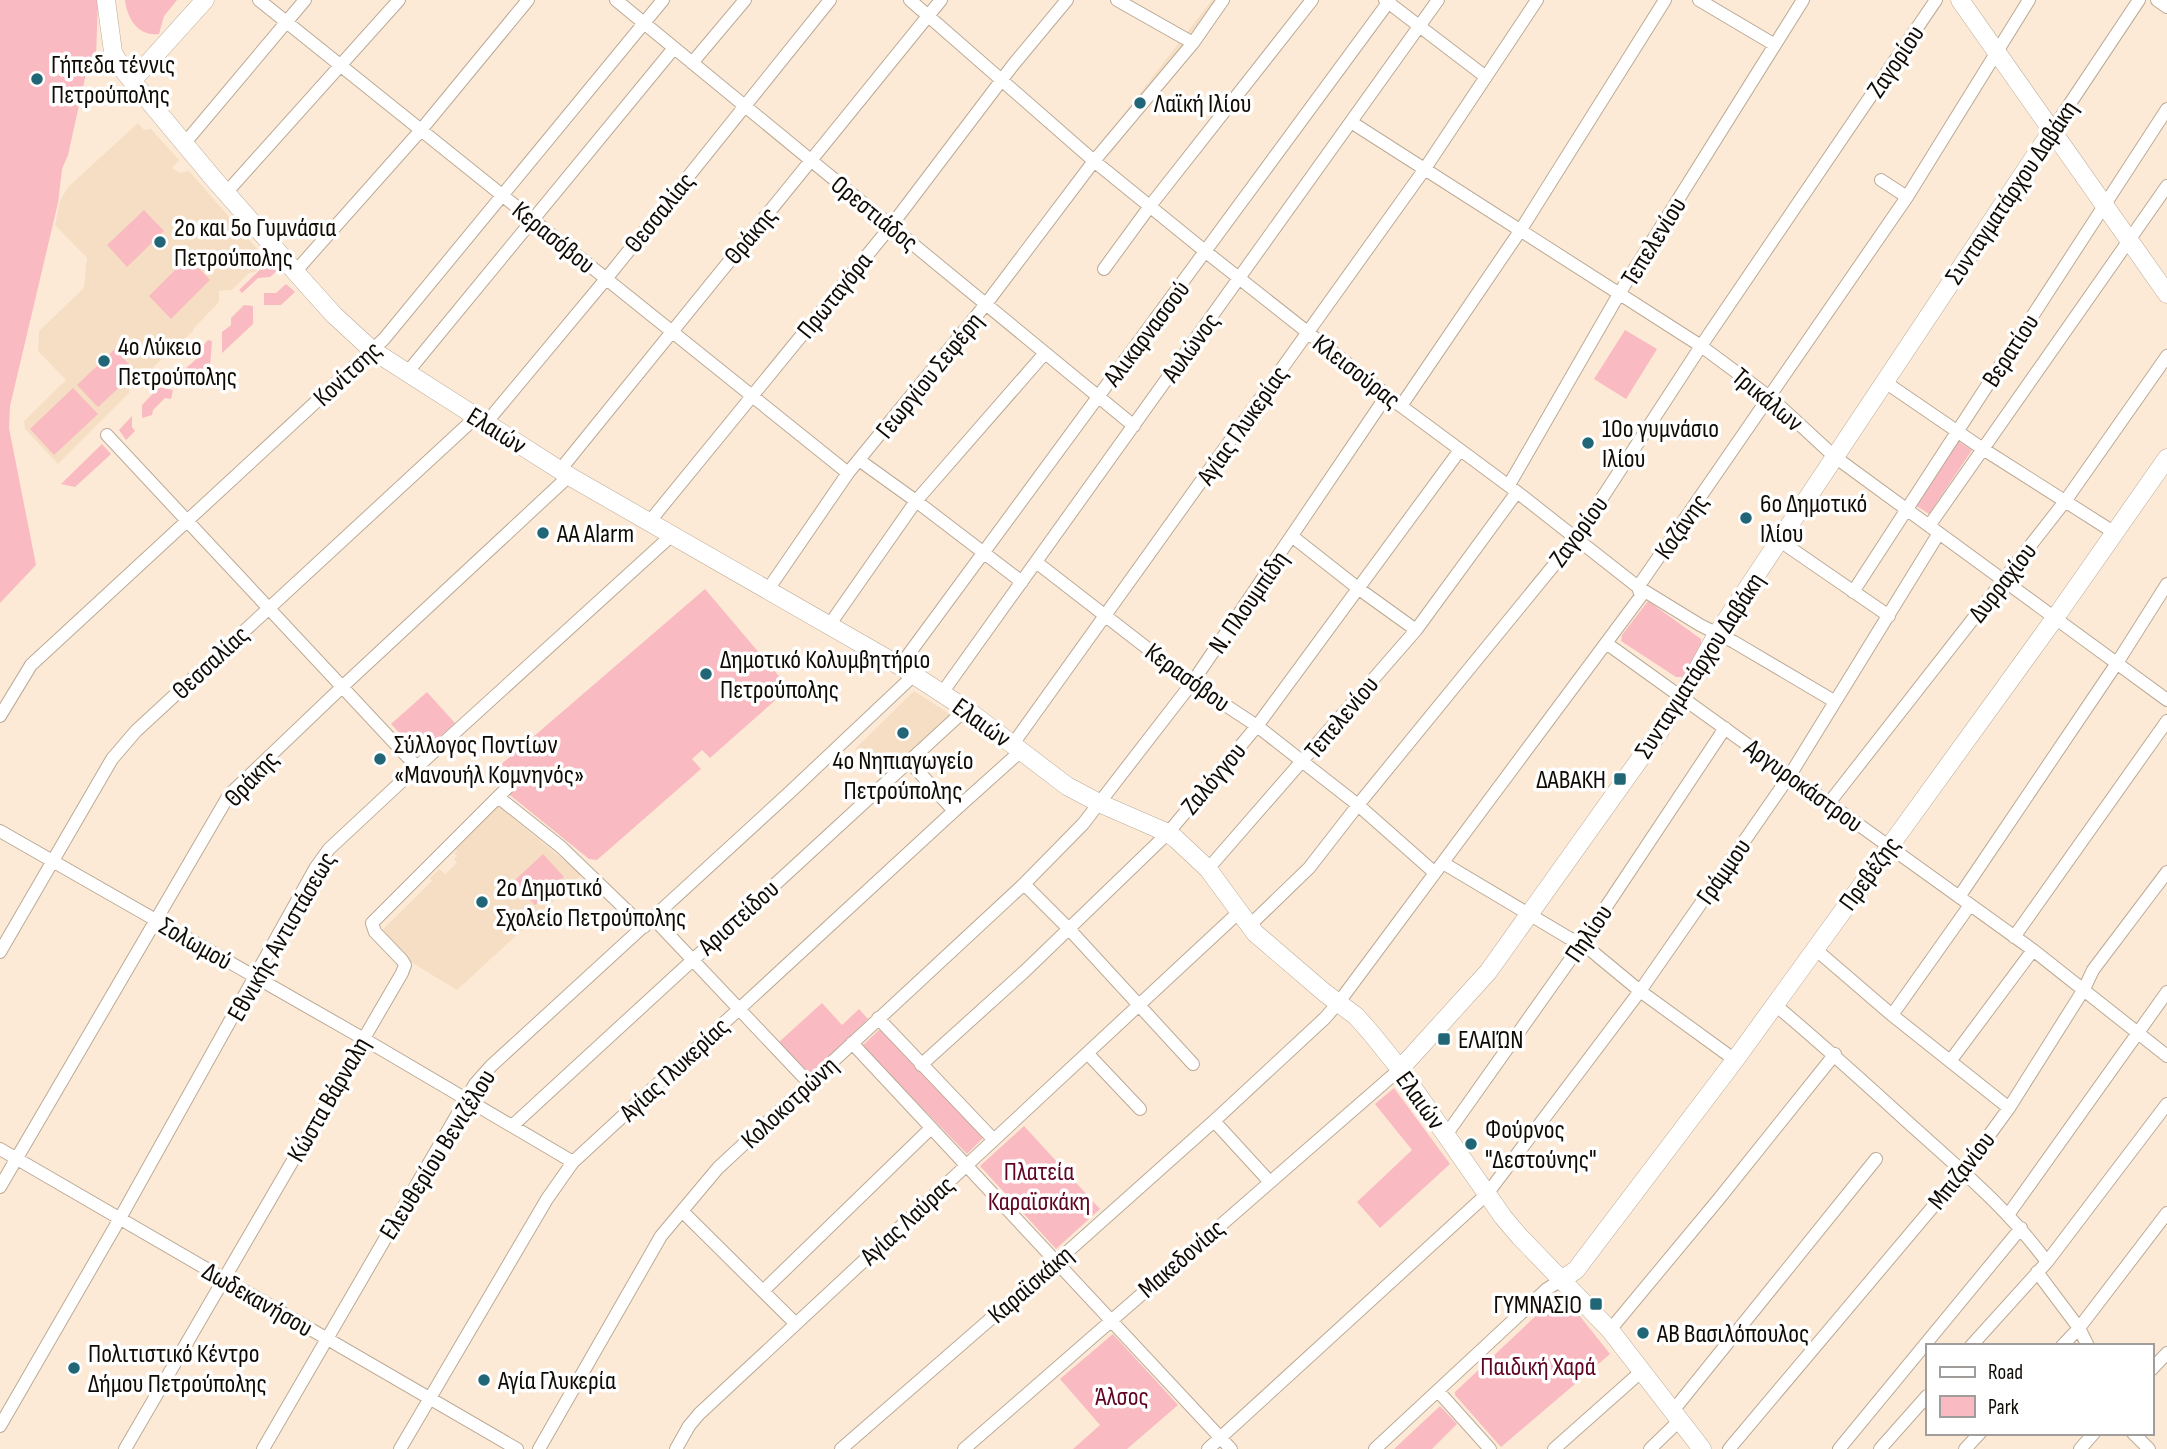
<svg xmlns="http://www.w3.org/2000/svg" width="2167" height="1449" font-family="'Sofia Sans Condensed',sans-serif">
<rect width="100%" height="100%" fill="#fdead6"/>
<!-- built -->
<path fill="#f5dec3" d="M1212,0H1226L1111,153L1100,145Z
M138,123L144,130L151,129L179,160L172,168L180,173L189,171L267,260L255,272L249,273L232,290L219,291V302L194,328L193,331L150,370L137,371V382L129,389V393L58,464L25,429L24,421L66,380L38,351L39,331L84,288L87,258L55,225L60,201L68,187Z
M914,691L953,716L881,778L855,749Z
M498,806L582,875L457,990L411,962L382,930L432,881L430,878L439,869L445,874L457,863L454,859L457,856L454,853L457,851L456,849Z"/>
<!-- green -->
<path fill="#f9bac1" d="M0,0H98L96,58L89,60L68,155L62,169L58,203L10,406L9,428L36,565L0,603Z
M125,0H177L164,16L159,34C138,37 127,18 125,0Z
M144,210L164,231L127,267L107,245Z
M188,257L210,280L171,319L149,296Z
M268,262L277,271L270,277L258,278L242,293L239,290Z
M286,284L295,292L281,305H264V293H276Z
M244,305L253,306V324L222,353V332L231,325V318Z
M1625,330L1657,349L1626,399L1594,379Z
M208,340L212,341L210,367L194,382L172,379V375L181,367L185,369L203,353L200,349Z
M115,349L136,372L98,407L77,385Z
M159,387L173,390L171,399L165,398L153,410L152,415L142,418V405Z
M73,388L98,414L54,455L30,429Z
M132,416V427L135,431L126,440L119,430Z
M1958,441L1972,450L1929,514L1915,505Z
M102,444L111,454L75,487L61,484Z
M705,589L789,688L710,758L702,750L692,759L701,769L597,860L589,859L495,783V777L498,767Z
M1648,601L1701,639V645L1683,677H1676L1621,641L1622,635Z
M427,692L455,723L420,755L391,724Z
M543,854L564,877L535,905L513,882Z
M822,1003L842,1025L859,1009L868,1019L810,1074L779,1042Z
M880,1029L983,1138L967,1154L862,1046Z
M1394,1088L1450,1164L1380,1228L1357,1202L1412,1150L1375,1104Z
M1024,1126L1100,1209L1056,1249L980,1166Z
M1558,1295H1563L1610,1354L1501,1447L1455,1395V1392Z
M1113,1334L1178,1405L1127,1449H1073L1100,1425L1060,1379Z
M1440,1406L1457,1424L1432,1449H1394Z"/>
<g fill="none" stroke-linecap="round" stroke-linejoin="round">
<!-- street casing -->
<g stroke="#bbaa96" stroke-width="14">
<path id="street" d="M259,0L848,473
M616,0L1134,426
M910,0L1094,161L1206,252L1401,406L1517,492L1638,587L1700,625L1734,642L1834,701
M1117,0L1193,43
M1385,0L1486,77
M1699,0L1775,45
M2157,0L2167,7
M692,63L745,0
M1351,122L1701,346L1771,398L1835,457L2167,700
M2051,132L2139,0
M184,144L305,0
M1881,180L1907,197
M226,193L399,0
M1104,269L1150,206L1312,0
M295,272L421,130L528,0
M406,374L674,48
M1885,382L1983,449L2115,533
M1401,406L1520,231L1665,0
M486,423L606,279L830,0
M107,435L417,767
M859,460L916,501L1022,582
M560,470L941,0
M1509,485L1619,294L1803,0
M650,521L891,226L1013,65L1067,0
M1929,526L2167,186
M1293,537L1359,589L1416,630
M1780,541L1889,616
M1036,562L1192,683L1257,726L1303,762L1358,805L1435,873
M767,591L848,473L986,304L1094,161L1193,43L1223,0
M1853,592L2167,109
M830,624L916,501L1045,353
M1606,643L2033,950L2167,1056
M900,666L1390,0
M942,693L1438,0
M0,716L31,665L384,339L663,0
M1013,744L1424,170L1537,0
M909,761L954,811
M498,797L561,847L644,927
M1829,803L2066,500L2167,356
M0,831L364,1039L573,1162
M1443,863L1569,938L1582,943L1640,991L1735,1060
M1208,869L1416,630L1517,492
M1024,884L1069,929L1193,1064
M1959,897L2117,663L2167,584
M653,918L809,1083
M1249,926L1309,868L1358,805L1576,538L1701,346L1936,0
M2014,937L2167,721
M1814,948L1892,1015L2009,1108
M0,952L112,759L136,731L476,417
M1774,1004C1821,1043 1866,1084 1911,1125C1960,1169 2007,1208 2047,1262
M1892,1015L1970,905
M878,1018L993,1139
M852,1043L1231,1449
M1088,1054L1140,1109
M1951,1060L2033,950
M921,1065L1025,971L1168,833L1257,726L1460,450
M1214,1121L1269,1181
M512,1126L966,709
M1446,1135L1582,943L1725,728
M0,1149L517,1449
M0,1187L229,795L342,687L569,476
M683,1212L796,1324
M2008,1215L2167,992
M2037,1272L2079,1328L2088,1346
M763,1291L931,1128
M1610,1330L1718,1200L1835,1054
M1971,1346L2047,1262L2167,1104
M2062,1346L2079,1328L2167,1213
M2151,1370L2167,1353
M1438,1391L1490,1449
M1672,1412L1876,1159
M0,1426L119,1220L316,867L329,849L417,767L672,535
M2133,1433L2149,1449
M125,1449L402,973L405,965L402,960L375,932L372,923L510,785
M263,1449L475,1084L491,1066L789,793L914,675
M400,1449L547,1199L573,1162L954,811L1022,750
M539,1449L661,1236L718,1168L1024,884L1083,824L1192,683L1387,395
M676,1449L689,1426L699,1414L1239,912
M841,1449L1056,1262L1214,1121L1325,1018L1339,1002L1641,596L1638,587L1907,197L2029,0
M964,1449L1400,1069
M1208,1449L1487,1194L1640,991L1790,775L1939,533
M1375,1449L1547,1289L1561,1280
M1554,1449L1643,1370
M1650,1449L1679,1421
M1729,1449L1963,1171L2009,1108L2084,989L2093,970L2167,872
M1839,1449L2021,1228
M1880,1449L1927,1396
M1965,1449L1980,1433
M2080,1449L2094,1433"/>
</g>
<!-- secondary casing -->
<g stroke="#bbaa96" stroke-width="19">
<path id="secondary" d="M106,0L113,52L123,70L213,178L307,285L334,315L372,350L569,476L900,666L966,709L1067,786L1099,803L1168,833L1176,839L1208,869L1255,933L1325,993L1356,1016L1371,1033L1400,1069L1503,1217L1520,1237L1610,1330L1702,1449
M1960,0L2167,294
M132,81L205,0
M1400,1069L1488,972L1657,735L1682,697L1717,634L2051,132
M1561,1280L1576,1270L1735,1060L2055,618L2167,458"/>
</g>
<!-- street -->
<use href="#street" stroke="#fff" stroke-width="12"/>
<!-- secondary -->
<use href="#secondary" stroke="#fff" stroke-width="18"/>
</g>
<!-- markers -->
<g fill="#206676" stroke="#fff" stroke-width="2.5">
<circle cx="37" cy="79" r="7"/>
<circle cx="1140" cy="103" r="7"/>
<circle cx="160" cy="242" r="7"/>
<circle cx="104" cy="361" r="7"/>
<circle cx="1588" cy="443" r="7"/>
<circle cx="1746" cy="518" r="7"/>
<circle cx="543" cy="533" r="7"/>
<circle cx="706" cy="674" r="7"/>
<circle cx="903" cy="733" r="7"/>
<circle cx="380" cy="759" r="7"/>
<rect x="1613" y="772" width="14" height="14" rx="3.5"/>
<circle cx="482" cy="902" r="7"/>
<rect x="1437" y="1032" width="14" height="14" rx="3.5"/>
<circle cx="1471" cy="1144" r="7"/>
<rect x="1589" y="1297" width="14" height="14" rx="3.5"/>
<circle cx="1643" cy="1333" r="7"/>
<circle cx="74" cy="1368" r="7"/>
<circle cx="484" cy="1380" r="7"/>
</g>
<g text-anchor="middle" stroke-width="7" stroke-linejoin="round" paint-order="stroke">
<!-- street labels -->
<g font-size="26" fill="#110b05" stroke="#fff">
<text transform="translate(1895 61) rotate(-56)" y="9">Ζαγορίου</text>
<text transform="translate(2011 192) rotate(-56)" y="9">Συνταγματάρχου Δαβάκη</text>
<text transform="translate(659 212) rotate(-51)" y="9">Θεσσαλίας</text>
<text transform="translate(875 213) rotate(39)" y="9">Ορεστιάδος</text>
<text transform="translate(750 235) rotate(-50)" y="9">Θράκης</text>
<text transform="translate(554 237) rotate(39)" y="9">Κερασόβου</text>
<text transform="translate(1653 241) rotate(-58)" y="9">Τεπελενίου</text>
<text transform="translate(834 295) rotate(-51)" y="9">Πρωταγόρα</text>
<text transform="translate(1146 333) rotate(-53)" y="9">Αλικαρνασσού</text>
<text transform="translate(1190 347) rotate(-54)" y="9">Αυλώνος</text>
<text transform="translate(2010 350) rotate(-57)" y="9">Βερατίου</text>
<text transform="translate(1357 371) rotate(38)" y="9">Κλεισούρας</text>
<text transform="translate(347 373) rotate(-43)" y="9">Κονίτσης</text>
<text transform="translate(929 375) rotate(-51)" y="9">Γεωργίου Σεφέρη</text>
<text transform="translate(1768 399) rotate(40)" y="9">Τρικάλων</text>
<text transform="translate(1242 425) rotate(-55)" y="9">Αγίας Γλυκερίας</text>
<text transform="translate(497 430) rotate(32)" y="9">Ελαιών</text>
<text transform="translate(1681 526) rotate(-55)" y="9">Κοζάνης</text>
<text transform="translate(1578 531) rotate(-54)" y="9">Ζαγορίου</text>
<text transform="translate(2002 582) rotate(-52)" y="9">Δυρραχίου</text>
<text transform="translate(1248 602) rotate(-55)" y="9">N. Πλουμπίδη</text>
<text transform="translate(210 662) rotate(-43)" y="9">Θεσσαλίας</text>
<text transform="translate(1699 665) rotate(-57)" y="9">Συνταγματάρχου Δαβάκη</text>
<text transform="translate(1188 677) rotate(36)" y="9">Κερασόβου</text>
<text transform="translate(1341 717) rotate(-50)" y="9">Τεπελενίου</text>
<text transform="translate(982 722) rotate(36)" y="9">Ελαιών</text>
<text transform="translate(251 778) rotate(-47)" y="9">Θράκης</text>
<text transform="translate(1213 778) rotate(-50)" y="9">Ζαλόγγου</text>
<text transform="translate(1804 785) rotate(36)" y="9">Αργυροκάστρου</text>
<text transform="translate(1723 871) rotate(-55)" y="9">Γράμμου</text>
<text transform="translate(1869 873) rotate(-54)" y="9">Πρεβέζης</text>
<text transform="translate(738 917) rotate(-42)" y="9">Αριστείδου</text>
<text transform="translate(1588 933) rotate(-56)" y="9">Πηλίου</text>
<text transform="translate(281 936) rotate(-60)" y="9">Εθνικής Αντιστάσεως</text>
<text transform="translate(196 943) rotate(30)" y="9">Σολωμού</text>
<text transform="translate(674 1069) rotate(-43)" y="9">Αγίας Γλυκερίας</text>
<text transform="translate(328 1099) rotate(-60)" y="9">Κώστα Βάρναλη</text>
<text transform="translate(1421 1100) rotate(54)" y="9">Ελαιών</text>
<text transform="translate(789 1102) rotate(-43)" y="9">Κολοκοτρώνη</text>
<text transform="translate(437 1154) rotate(-58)" y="9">Ελευθερίου Βενιζέλου</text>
<text transform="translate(1961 1170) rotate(-52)" y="9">Μπιζανίου</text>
<text transform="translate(907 1220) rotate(-43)" y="9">Αγίας Λαύρας</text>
<text transform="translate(1181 1258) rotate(-41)" y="9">Μακεδονίας</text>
<text transform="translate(1030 1284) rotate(-41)" y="9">Καραϊσκάκη</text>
<text transform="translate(258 1299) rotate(30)" y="9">Δωδεκανήσου</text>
</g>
<!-- poi labels -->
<g font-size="26" fill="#110b05" stroke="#fff" text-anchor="start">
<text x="51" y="73">Γήπεδα τέννις<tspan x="51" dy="30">Πετρούπολης</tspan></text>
<text x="1154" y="112">Λαϊκή Ιλίου</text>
<text x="174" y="236">2ο και 5ο Γυμνάσια<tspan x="174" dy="30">Πετρούπολης</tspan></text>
<text x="118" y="355">4ο Λύκειο<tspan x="118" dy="30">Πετρούπολης</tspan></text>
<text x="1602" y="437">10ο γυμνάσιο<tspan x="1602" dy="30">Ιλίου</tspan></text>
<text x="1760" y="512">6ο Δημοτικό<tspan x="1760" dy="30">Ιλίου</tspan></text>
<text x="557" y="542">AA Alarm</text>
<text x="720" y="668">Δημοτικό Κολυμβητήριο<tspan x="720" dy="30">Πετρούπολης</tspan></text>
<text x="394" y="753">Σύλλογος Ποντίων<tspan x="394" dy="30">«Μανουήλ Κομνηνός»</tspan></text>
<text x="903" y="769" text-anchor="middle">4ο Νηπιαγωγείο<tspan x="903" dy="30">Πετρούπολης</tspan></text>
<text x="1606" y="788" text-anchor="end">ΔΑΒΑΚΗ</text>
<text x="496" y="896">2ο Δημοτικό<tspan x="496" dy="30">Σχολείο Πετρούπολης</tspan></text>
<text x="1458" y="1048">ΕΛΑΙΏΝ</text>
<text x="1485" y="1138">Φούρνος<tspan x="1485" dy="30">"Δεστούνης"</tspan></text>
<text x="1582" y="1313" text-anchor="end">ΓΥΜΝΑΣΙΟ</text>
<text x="1657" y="1342">ΑΒ Βασιλόπουλος</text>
<text x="88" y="1362">Πολιτιστικό Κέντρο<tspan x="88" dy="30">Δήμου Πετρούπολης</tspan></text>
<text x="498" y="1389">Αγία Γλυκερία</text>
</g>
<!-- park labels -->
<g font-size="26" fill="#600622" stroke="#fff">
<text x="1039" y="1180">Πλατεία<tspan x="1039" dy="30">Καραϊσκάκη</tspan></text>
<text x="1538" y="1375">Παιδική Χαρά</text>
<text x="1122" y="1405">Άλσος</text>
</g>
</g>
<!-- legend -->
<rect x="1926" y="1344" width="228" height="91" fill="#ffffff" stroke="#a09d9b" stroke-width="2"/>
<rect x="1940" y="1367" width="35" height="10" fill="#ffffff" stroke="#a09d9b" stroke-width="2"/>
<text x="1988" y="1379" font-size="21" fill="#110b05">Road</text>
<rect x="1940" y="1396" width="35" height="21" fill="#f9bac1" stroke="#a09d9b" stroke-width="2"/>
<text x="1988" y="1414" font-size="21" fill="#110b05">Park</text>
</svg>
